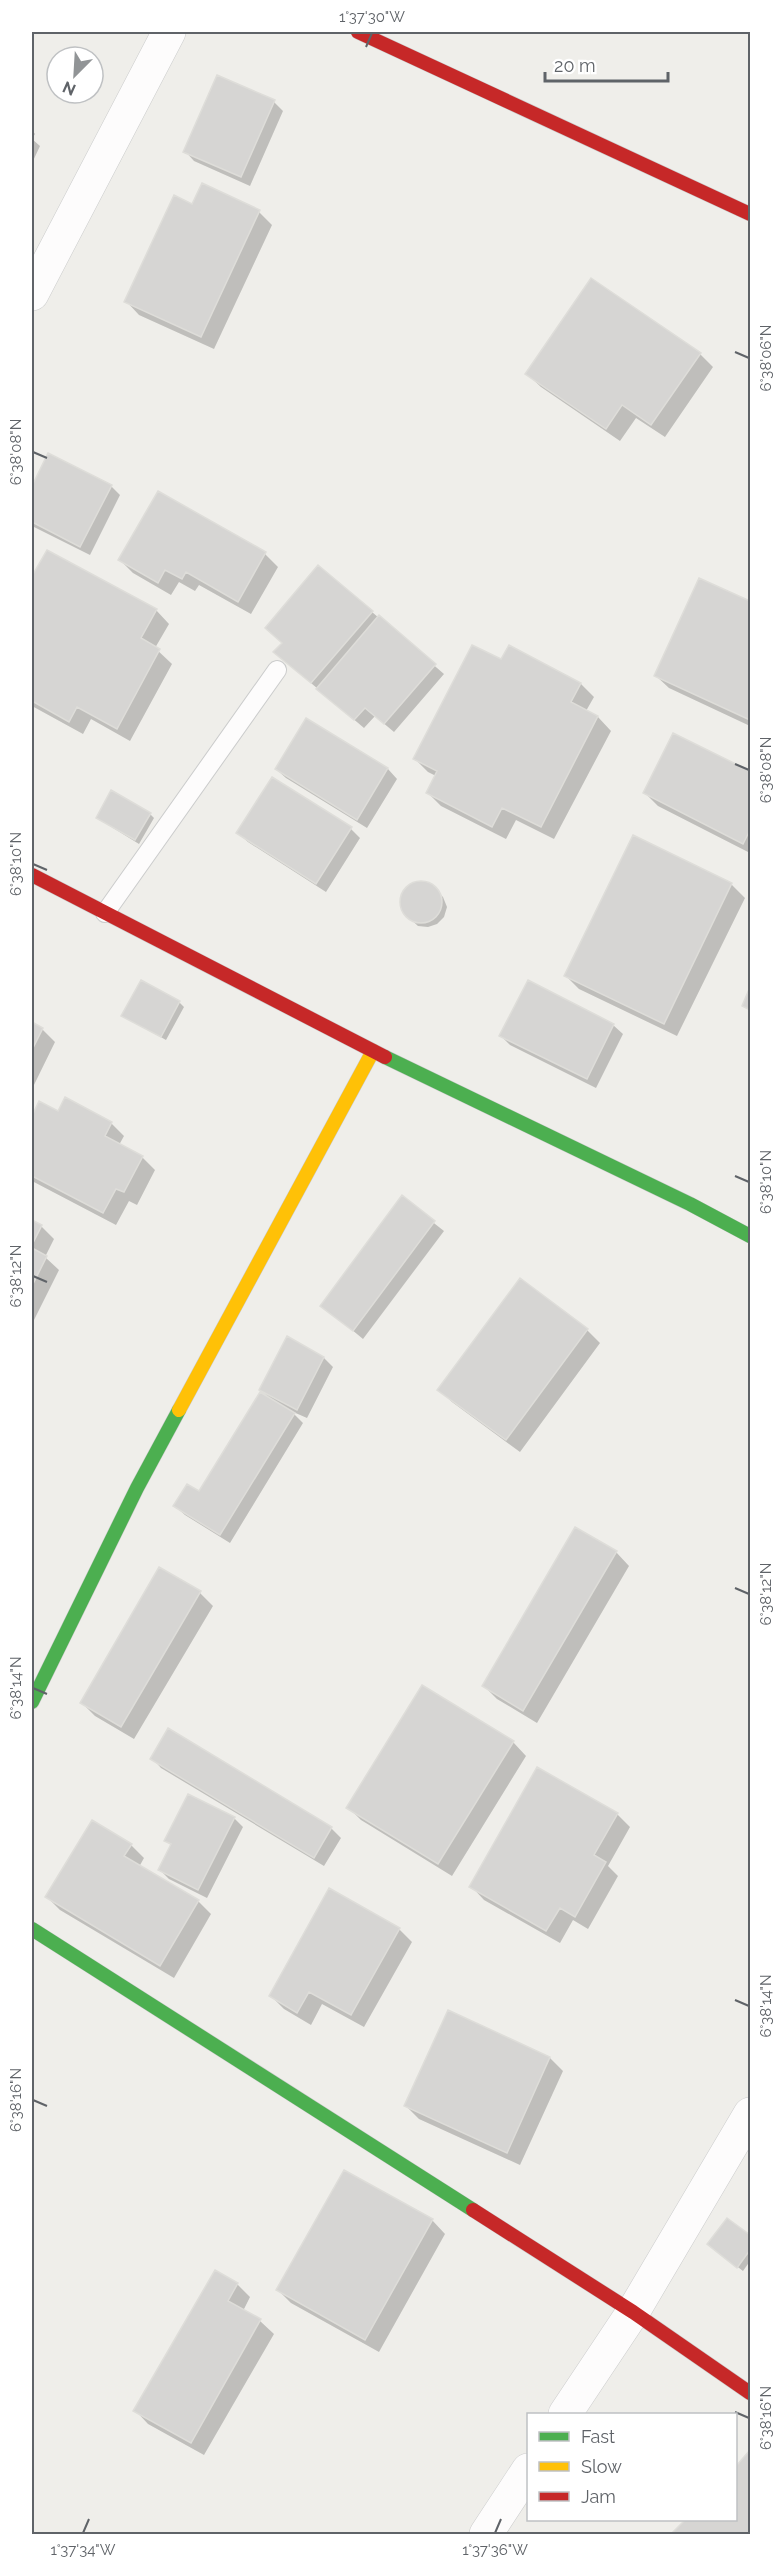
<svg xmlns="http://www.w3.org/2000/svg" width="782" height="2566" font-family="Raleway,sans-serif">
<rect width="100%" height="100%" fill="#efeeea"/>
<!-- shadow -->
<path fill="#0003" d="M274,102L283,111L250,186L194,161L185,151Z
M32,130L35,134L32,139L40,146L32,163Z
M193,206L259,212L272,225L214,349L139,315L126,301Z
M700,354L713,367L665,437L636,418L620,441L541,387L527,374Z
M49,455L111,486L120,495L90,555L32,526V489Z
M265,554L278,567L251,614L199,585L195,591L179,582L171,595L133,573L120,560Z
M32,578L156,610L169,624L155,648L172,664L130,741L91,719L83,734L32,706Z
M700,580L750,603V726L669,688L655,675Z
M372,612L444,674L394,732L375,716L364,728L285,661L283,643Z
M509,647L581,684L594,697L586,711L598,717L611,731L554,839L516,820L506,839L441,806L428,793L436,776L428,772L415,759L502,661Z
M307,720L388,769L397,779L367,828L286,778L276,769Z
M674,735L750,773V853L658,806L645,793Z
M150,814L154,818L139,844L97,818Z
M351,829L360,838L326,892L248,842L238,833Z
M634,837L732,885L745,898L677,1036L579,989L566,976Z
M419,882L430,884L443,897L447,907L444,917L437,924L428,927L418,926L404,913L401,903L403,893L410,885Z
M179,1002L184,1007L166,1040L123,1016Z
M32,1024L42,1029L55,1042L32,1089Z
M613,1025L623,1034L596,1088L510,1045L501,1036Z
M40,1103L58,1113L111,1123L124,1136L119,1145L142,1157L155,1170L137,1205L129,1201L116,1225L32,1181V1119Z
M402,1198L444,1231L363,1339L322,1305Z
M32,1221L41,1226L54,1239L45,1257L59,1270L32,1324Z
M587,1330L600,1343L520,1452L452,1402L439,1389Z
M324,1358L333,1367L307,1418L291,1411L303,1423L230,1543L185,1515L175,1506L199,1493L268,1397L260,1389Z
M616,1552L629,1566L537,1723L497,1699L484,1686Z
M200,1593L213,1606L134,1739L95,1716L82,1703Z
M168,1730L331,1828L341,1838L324,1866L161,1768L152,1758Z
M513,1742L526,1756L452,1876L361,1820L348,1807Z
M617,1814L630,1827L608,1866L618,1876L588,1929L573,1920L560,1943L484,1900L471,1886Z
M234,1818L243,1827L207,1898L169,1879L160,1870L172,1846L166,1841Z
M131,1845L144,1858L139,1867L198,1901L211,1914L174,1978L60,1910L47,1897Z
M399,1929L412,1942L364,2027L322,2004L311,2025L284,2009L271,1996Z
M550,2058L563,2071L520,2165L419,2119L406,2106Z
M432,2220L445,2234L379,2352L291,2303L278,2290Z
M727,2220L750,2237V2261L743,2271L713,2248Z
M215,2272L237,2284L250,2297L243,2311L260,2321L274,2334L204,2455L148,2424L135,2410Z
M750,2452V2534H673L687,2520H736V2468Z"/>
<!-- building -->
<path fill="#d6d5d3" stroke="#deddd9" stroke-width="1.5" d="M217,75L275,100L241,177L183,152Z
M202,183L260,210L201,337L124,302L174,195L192,204Z
M591,278L701,353L651,425L622,405L606,429L525,374Z
M48,453L112,485L80,547L32,522V486Z
M158,491L266,552L238,602L186,572L182,579L165,570L158,583L118,560Z
M47,550L157,609L141,638L160,649L117,729L77,707L69,722L32,701V576Z
M318,565L373,611L311,683L273,652L282,643L265,628Z
M699,578L750,601V720L654,676Z
M379,615L436,664L384,724L365,708L354,720L316,689Z
M472,645L501,659L509,645L581,683L571,702L598,716L541,827L502,808L492,827L426,793L437,771L413,759Z
M306,718L388,768L357,820L275,769Z
M673,733L750,771V830L743,844L643,793Z
M272,777L352,827L316,884L236,833Z
M111,790L151,813L135,840L96,818Z
M633,835L732,883L664,1024L564,976Z
M400 902a21 21 0 1 1 42 0a21 21 0 1 1-42 0Z
M141,980L180,1001L161,1037L121,1016Z
M528,980L614,1024L587,1079L499,1036Z
M750,987V1010L742,1006Z
M32,1022L43,1028L32,1050Z
M65,1097L112,1122L105,1136L143,1156L124,1192L116,1189L103,1213L32,1176V1116L39,1101L58,1111Z
M402,1195L435,1221L353,1331L320,1306Z
M32,1220L42,1225L32,1245Z
M32,1248L47,1256L32,1286Z
M520,1278L588,1329L506,1440L437,1390Z
M287,1336L324,1357L297,1410L259,1390Z
M260,1392L295,1413L220,1535L173,1506L187,1484L199,1491Z
M575,1527L617,1551L523,1711L482,1686Z
M159,1567L201,1591L121,1727L80,1703Z
M422,1685L514,1741L438,1864L346,1808Z
M168,1728L332,1827L314,1858L150,1759Z
M537,1767L618,1813L594,1855L606,1862L575,1917L560,1908L546,1931L469,1887Z
M188,1794L235,1817L198,1890L158,1870L171,1844L164,1841Z
M92,1820L132,1844L124,1856L199,1900L160,1966L45,1897Z
M329,1888L400,1928L351,2015L309,1992L297,2013L269,1996Z
M448,2010L550,2057L507,2153L404,2106Z
M344,2170L433,2219L365,2340L276,2290Z
M727,2218L750,2235V2250L737,2268L707,2244Z
M215,2270L238,2283L228,2301L261,2319L191,2443L133,2411Z
M750,2450V2534H671L685,2520H736V2466Z"/>
<g fill="none" stroke-linecap="round" stroke-linejoin="round">
<!-- lane casing -->
<g stroke="#cbcccc" stroke-width="20">
<path id="lane" d="M105,913L277,670"/>
</g>
<!-- street casing -->
<g stroke="#cbcccc" stroke-width="34">
<path id="street" d="M32,294L169,32
M565,2414L633,2312L750,2114
M486,2534L528,2470"/>
</g>
<!-- fast casing -->
<g stroke="#cacacb" stroke-width="15">
<path id="fast" d="M385,1057L690,1204L750,1236
M32,1702L137,1488L179,1410
M32,1929L473,2210"/>
</g>
<!-- slow casing -->
<g stroke="#cacacb" stroke-width="15">
<path id="slow" d="M179,1410L373,1051"/>
</g>
<!-- jam casing -->
<g stroke="#cacacb" stroke-width="15">
<path id="jam" d="M358,32L750,214
M32,875L385,1057
M473,2210L633,2312L750,2393"/>
</g>
<!-- lane -->
<use href="#lane" stroke="#fdfcfc" stroke-width="18"/>
<!-- street -->
<use href="#street" stroke="#fdfcfc" stroke-width="33"/>
<!-- fast -->
<use href="#fast" stroke="#4caf50" stroke-width="14"/>
<!-- slow -->
<use href="#slow" stroke="#ffc107" stroke-width="14"/>
<!-- jam -->
<use href="#jam" stroke="#c62828" stroke-width="14"/>
</g>
<!-- ticks -->
<path fill="none" stroke="#5f6368" stroke-width="2" d="M366,47L372,33M735,352L749,358M33,452L47,458M735,764L749,770M33,864L47,870M735,1176L749,1182M33,1276L47,1282M735,1588L749,1594M33,1688L47,1694M735,2000L749,2006M33,2100L47,2106M735,2412L749,2418M83,2533L89,2519M495,2533L501,2519"/>
<!-- border -->
<rect width="782" height="2566" fill="none" stroke="#ffffff" stroke-width="66"/>
<!-- legend -->
<rect x="527" y="2413" width="210" height="108" fill="#ffffff" stroke="#bfc1c3" stroke-width="1.5"/>
<rect x="539" y="2432" width="30" height="9" fill="#4caf50" stroke="#bfc1c3" stroke-width="1.5"/>
<text x="581" y="2443" font-size="18" fill="#5f6368">Fast</text>
<rect x="539" y="2462" width="30" height="9" fill="#ffc107" stroke="#bfc1c3" stroke-width="1.5"/>
<text x="581" y="2473" font-size="18" fill="#5f6368">Slow</text>
<rect x="539" y="2492" width="30" height="9" fill="#c62828" stroke="#bfc1c3" stroke-width="1.5"/>
<text x="581" y="2503" font-size="18" fill="#5f6368">Jam</text>
<!-- north arrow -->
<g transform="translate(75 75) rotate(204)"><circle r="28" fill="#ffffff" stroke="#bfc1c3" stroke-width="1.5"/>
<path d="M0-4.5L10 22L0 15L-10 22Z" fill="#919496"/>
<text y="-9" font-size="16" font-weight="bold" text-anchor="middle" fill="#5f6368">N</text>
</g>
<!-- scale -->
<path d="M545 72v9h123v-9" fill="none" stroke="#5f6368" stroke-width="3"/>
<text x="554" y="72" font-size="18" fill="#5f6368" stroke="#ffffff" stroke-width="4.5" paint-order="stroke">20 m</text>
<rect x="33" y="33" width="716" height="2500" fill="none" stroke="#5f6368" stroke-width="2"/>
<g font-size="15" text-anchor="middle" fill="#5f6368">
<text x="372" y="22">1°37'30"W</text>
<text transform="translate(766 358) rotate(-90)" y="5">6°38'06"N</text>
<text transform="translate(16 452) rotate(-90)" y="5">6°38'08"N</text>
<text transform="translate(766 770) rotate(-90)" y="5">6°38'08"N</text>
<text transform="translate(16 864) rotate(-90)" y="5">6°38'10"N</text>
<text transform="translate(766 1182) rotate(-90)" y="5">6°38'10"N</text>
<text transform="translate(16 1276) rotate(-90)" y="5">6°38'12"N</text>
<text transform="translate(766 1594) rotate(-90)" y="5">6°38'12"N</text>
<text transform="translate(16 1688) rotate(-90)" y="5">6°38'14"N</text>
<text transform="translate(766 2006) rotate(-90)" y="5">6°38'14"N</text>
<text transform="translate(16 2100) rotate(-90)" y="5">6°38'16"N</text>
<text transform="translate(766 2418) rotate(-90)" y="5">6°38'16"N</text>
<text x="83" y="2555">1°37'34"W</text>
<text x="495" y="2555">1°37'36"W</text>
</g>
</svg>
